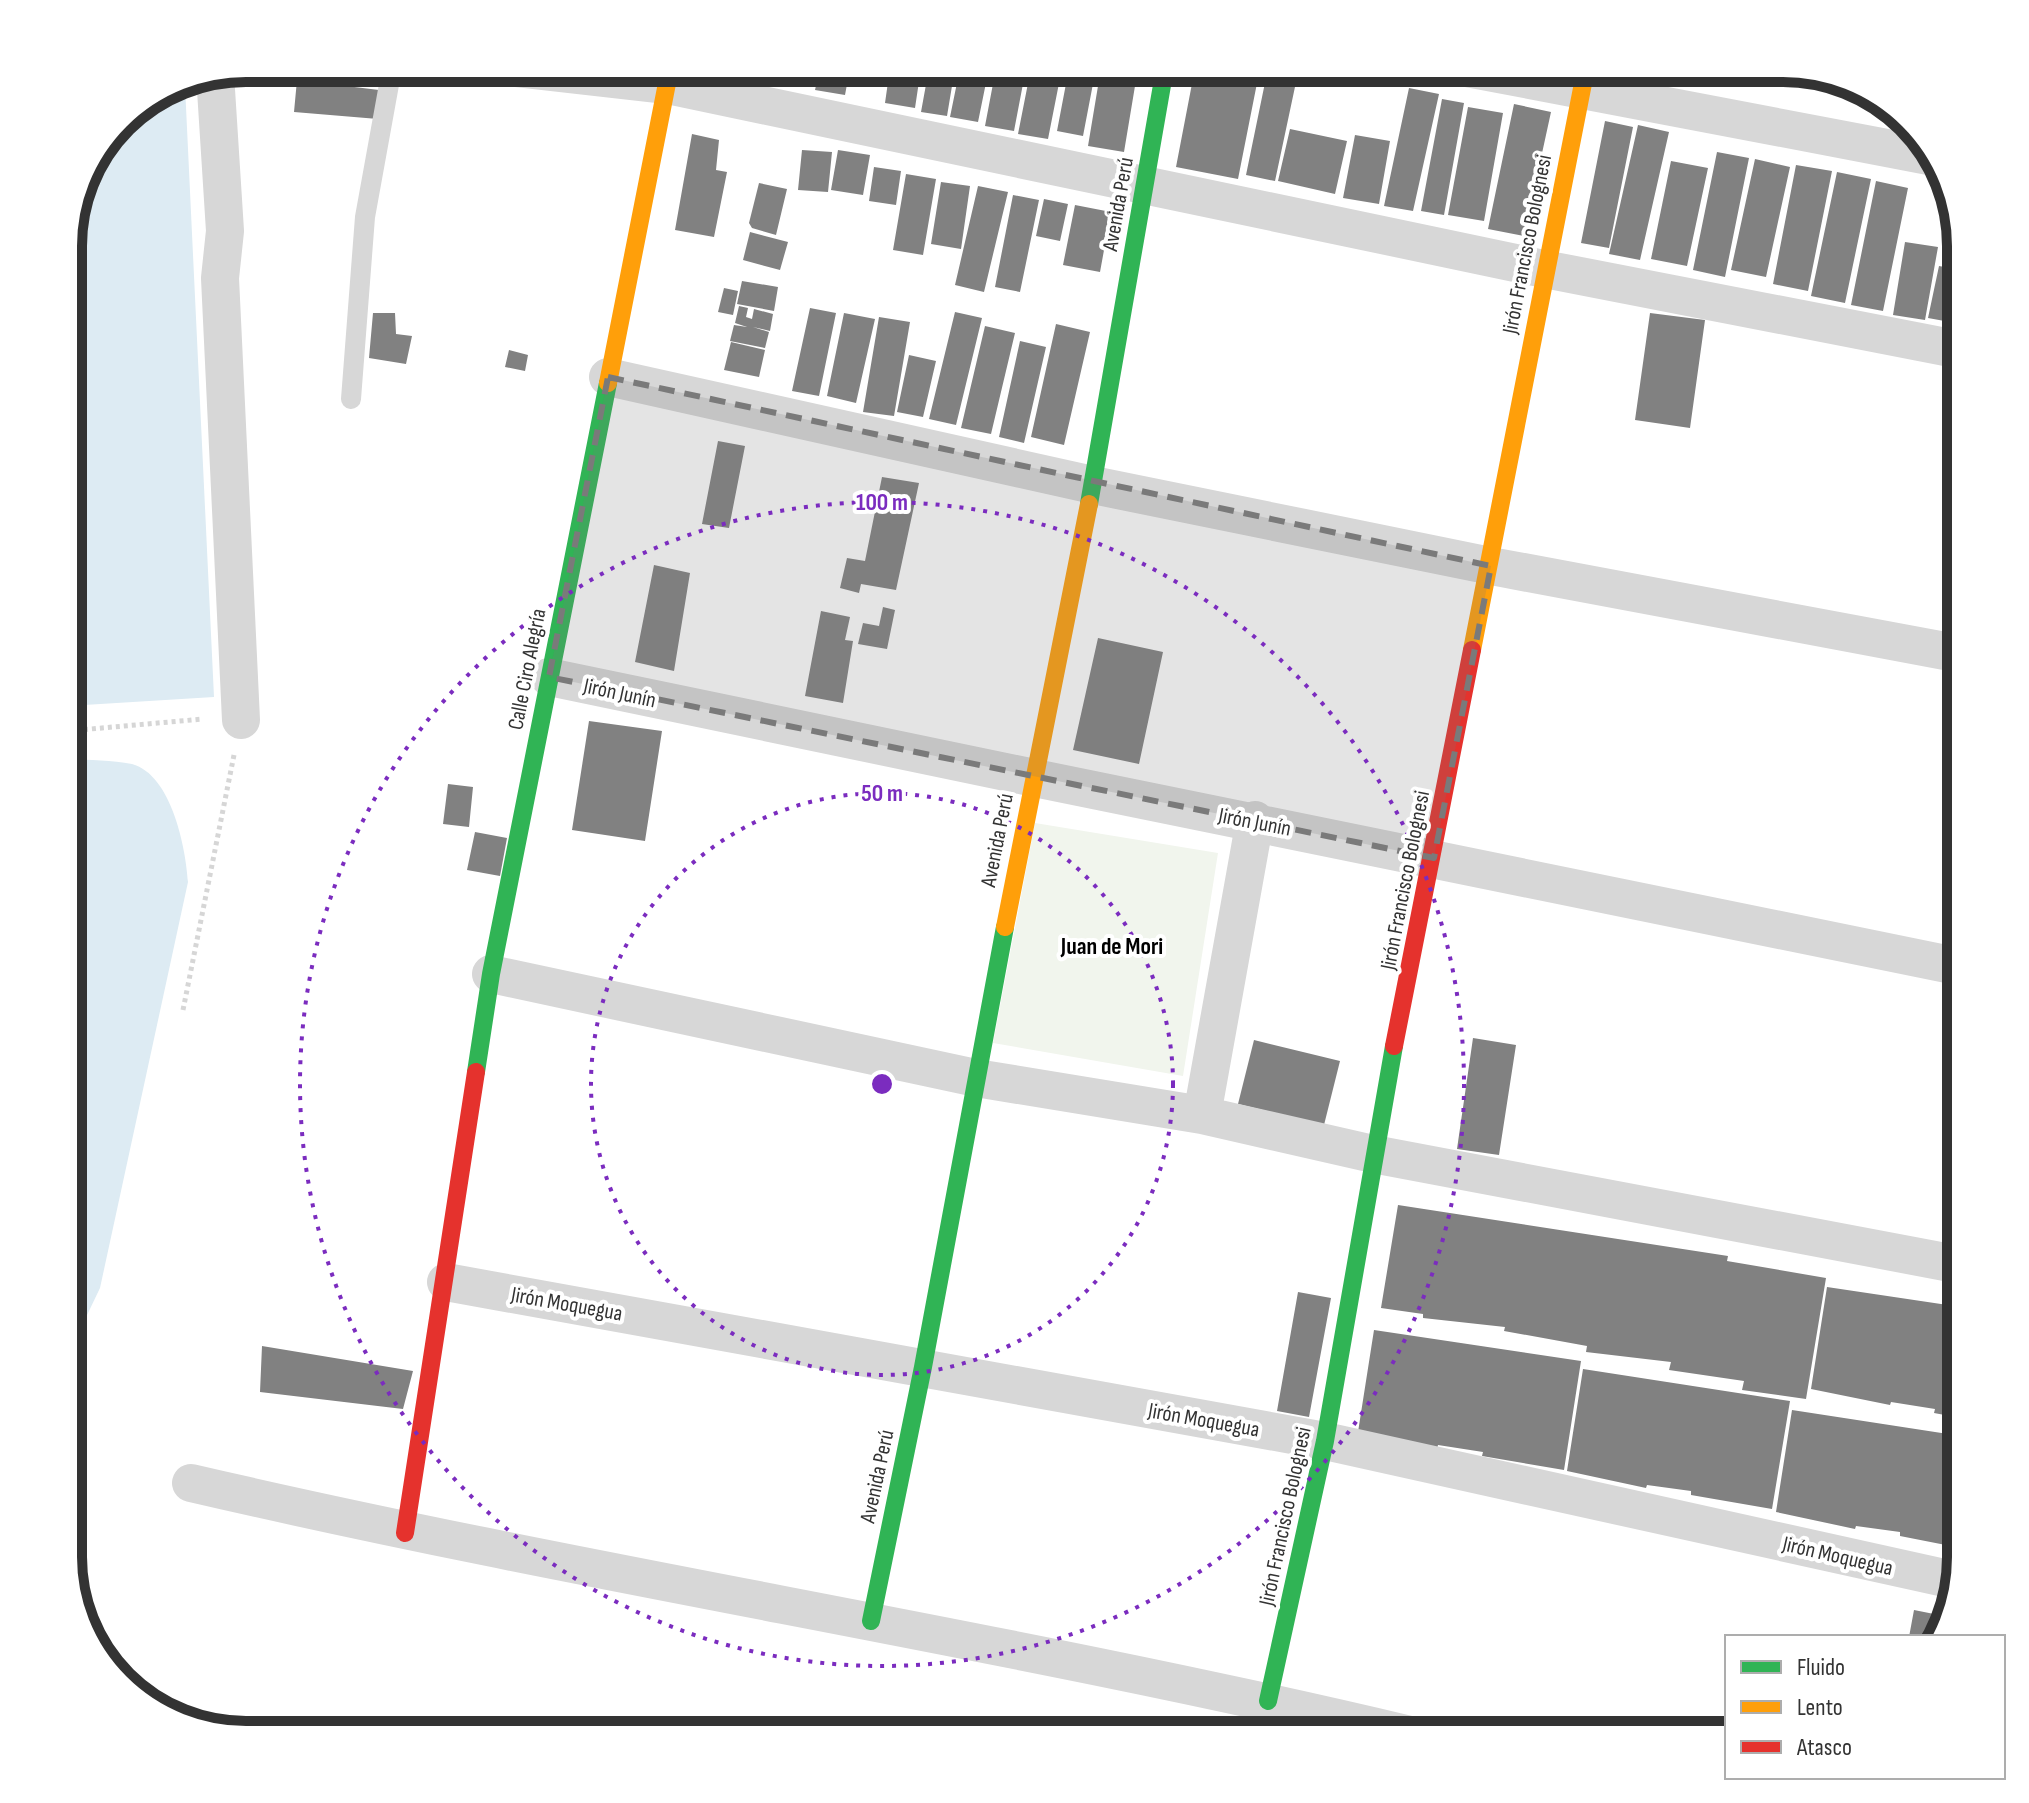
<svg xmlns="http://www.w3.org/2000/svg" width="2029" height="1803" font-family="'Sofia Sans Condensed',sans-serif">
<rect width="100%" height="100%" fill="#fff"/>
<!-- green -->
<path fill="#f1f5ed" d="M1035,823L1218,853L1183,1076L993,1043Z"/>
<!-- water -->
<path fill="#ddebf3" d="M180,81L185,86L214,697L68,706V234L86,168L128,112Z
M69,759C90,760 112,760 132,764C172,775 186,849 188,882L100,1288L77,1336L86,1379H68Z"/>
<!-- building -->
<path fill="#818181" d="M341,68H364L360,85L339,79Z
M699,68H746L745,76Z
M750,68H782L780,76L750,72Z
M784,68H816L813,85L783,81Z
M820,68H850L845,95L815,90Z
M890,68H921L915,108L885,103Z
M929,68H955L947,116L921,112Z
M960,68H989L978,122L950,117Z
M996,68H1026L1014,131L985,126Z
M1031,68H1062L1048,139L1018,134Z
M1069,68H1096L1083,136L1057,131Z
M1101,68H1138L1124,152L1088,146Z
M1195,68H1260L1238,179L1176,167Z
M1268,68H1299L1275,181L1246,175Z
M297,80L379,90L378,119L294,112Z
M1409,88L1439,94L1413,211L1384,206Z
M1442,99L1464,103L1444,215L1421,211Z
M1514,104L1551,112L1524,236L1488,229Z
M1468,107L1503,113L1484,221L1448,215Z
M1605,121L1633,127L1609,248L1581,243Z
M1638,125L1669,132L1640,260L1609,254Z
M1290,129L1347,141L1335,194L1278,181Z
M692,134L719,140L716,170L727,172L714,237L675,230Z
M1355,135L1390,141L1379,204L1343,198Z
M802,150L832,152L828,192L798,190Z
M838,150L870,155L863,195L831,190Z
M1717,152L1749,158L1725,277L1693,270Z
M1755,159L1790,167L1766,277L1731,270Z
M1671,161L1708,168L1687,266L1651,259Z
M1796,165L1832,171L1808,291L1773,284Z
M874,167L901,171L896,205L869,201Z
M1837,172L1871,179L1845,303L1811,296Z
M906,174L936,179L923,255L893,250Z
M1876,181L1908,188L1883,311L1851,305Z
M941,182L970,186L961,249L931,244Z
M759,183L787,189L776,235L752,228L749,223Z
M978,186L1008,192L984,292L955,285Z
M1013,195L1039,200L1020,292L995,287Z
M1044,199L1068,204L1060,241L1036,236Z
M1075,205L1111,212L1100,272L1063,265Z
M750,232L788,242L780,270L743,260Z
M1905,242L1938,247L1925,320L1893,315Z
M1939,266L1961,270V324L1928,318Z
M742,281L778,287L774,311L737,304Z
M724,288L738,291L733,315L718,312Z
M739,306L748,308L746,317L752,319L754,309L773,314L770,331L753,327L769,332L765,348L730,341L734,325L747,327L735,323Z
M810,308L836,313L819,396L792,391Z
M955,312L982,318L956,425L929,419Z
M373,313H395L396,334L412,336L406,364L369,358Z
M844,313L875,319L856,403L827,396Z
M1650,313L1705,320L1690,428L1635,420Z
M879,317L910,322L894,416L863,412Z
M1056,324L1090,332L1064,445L1031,437Z
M985,326L1015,333L991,434L961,428Z
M1020,341L1046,347L1024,443L999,437Z
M731,342L765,350L759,377L724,370Z
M509,350L528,355L525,371L505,367Z
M909,355L936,361L923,417L897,412Z
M718,441L745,446L729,528L702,524Z
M882,477L919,483L896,590L861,584L859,593L840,588L847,558L865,561Z
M654,565L690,573L674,671L635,662Z
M883,607L895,610L887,649L858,644L863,623L879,626Z
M821,611L850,617L845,640L853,641L843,703L805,696Z
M1098,638L1163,652L1139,764L1073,750Z
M589,721L662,731L645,841L572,830Z
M448,784L473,787L469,827L443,824Z
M475,832L507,838L500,876L467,870Z
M1473,1038L1516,1045L1499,1155L1457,1149Z
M1254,1040L1340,1061L1324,1125L1238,1104Z
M1398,1205L1728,1256L1727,1261L1826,1278L1806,1399L1742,1390L1744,1381L1669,1370L1671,1362L1586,1352L1587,1346L1504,1331L1505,1327L1423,1318V1314L1381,1308Z
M1827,1287L1961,1307V1418L1934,1413L1935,1409L1891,1402L1890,1405L1811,1389Z
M1298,1292L1331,1298L1309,1417L1277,1411Z
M1374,1330L1581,1361L1564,1470L1482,1456L1483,1452L1438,1445L1437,1449L1358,1432Z
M262,1346L413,1371L403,1409L260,1392Z
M1583,1369L1790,1401L1772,1509L1691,1495V1491L1647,1485L1646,1488L1567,1471Z
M1792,1410L1961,1436V1548L1900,1536V1532L1856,1526L1855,1529L1776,1512Z
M1914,1610L1949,1617L1940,1637H1909Z"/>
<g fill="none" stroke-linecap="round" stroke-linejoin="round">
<!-- path -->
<path stroke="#d6d6d6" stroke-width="5" stroke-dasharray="4 4" stroke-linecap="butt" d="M68,731L203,719
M183,1010L234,755"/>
<!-- lane -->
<path stroke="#d7d7d7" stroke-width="20" d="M351,399L365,217L392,68"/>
<!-- street -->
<path stroke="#d7d7d7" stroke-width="38" d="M517,68L667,85L1544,269L1961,350
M1467,68L1934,157
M215,74L225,231L220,278L241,720
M608,377L1093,485L1491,566L1961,654
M549,677C1019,777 1490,869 1961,967
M491,974L976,1078L1202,1115L1373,1154L1961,1265
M1202,1115L1255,820
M446,1282L1325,1441L1958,1581
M191,1483C595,1577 1006,1639 1410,1735"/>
<!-- fast -->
<path stroke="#30b455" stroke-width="18" d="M1089,504L1165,68
M476,1072L491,974L608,383
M871,1621L923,1367L1005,927
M1268,1701L1325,1441L1394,1046"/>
<!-- slow -->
<path stroke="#ff9f0a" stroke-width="18" d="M608,383L670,68
M1472,650L1586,68
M1005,927L1089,504"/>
<!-- jam -->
<path stroke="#e5322d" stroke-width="18" d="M1394,1046L1472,650
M405,1533L476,1072"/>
</g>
<!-- marked area -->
<path fill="#7a7a7a" fill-opacity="0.2" stroke="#7a7a7a" stroke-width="6" stroke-dasharray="16 10" stroke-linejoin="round" d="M608,377L1491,566L1434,858L549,677Z"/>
<!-- distance rings -->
<g fill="none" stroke="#7b2cbf" stroke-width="4" stroke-dasharray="4 8">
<circle cx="882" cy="1084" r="291"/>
<circle cx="882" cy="1084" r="582"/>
</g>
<g text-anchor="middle" stroke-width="8" stroke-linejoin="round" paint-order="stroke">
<!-- street labels -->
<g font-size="22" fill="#333" stroke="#fff">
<text transform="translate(1117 204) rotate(-80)" y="8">Avenida Perú</text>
<text transform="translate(1526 244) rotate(-79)" y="8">Jirón Francisco Bolognesi</text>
<text transform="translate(526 669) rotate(-79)" y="8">Calle Ciro Alegría</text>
<text transform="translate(620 692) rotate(12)" y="8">Jirón Junín</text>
<text transform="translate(1255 821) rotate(11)" y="8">Jirón Junín</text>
<text transform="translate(996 840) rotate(-79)" y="8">Avenida Perú</text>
<text transform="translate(1404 880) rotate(-79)" y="8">Jirón Francisco Bolognesi</text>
<text transform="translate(567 1303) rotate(10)" y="8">Jirón Moquegua</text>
<text transform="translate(1204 1419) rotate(10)" y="8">Jirón Moquegua</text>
<text transform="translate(876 1476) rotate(-78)" y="8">Avenida Perú</text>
<text transform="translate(1284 1516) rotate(-78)" y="8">Jirón Francisco Bolognesi</text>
<text transform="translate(1838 1555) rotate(13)" y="8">Jirón Moquegua</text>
</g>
<!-- neighbourhood labels -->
<g font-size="24" font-weight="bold" fill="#000" stroke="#fff">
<text x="1112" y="954">Juan de Mori</text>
</g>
</g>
<!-- crop -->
<path d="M0 0H2029V1803H0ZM246 82H1783A164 164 0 0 1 1947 246V1557A164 164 0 0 1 1783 1721H246A164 164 0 0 1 82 1557V246A164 164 0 0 1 246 82Z" fill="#fff" fill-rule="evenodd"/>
<path fill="none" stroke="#333" stroke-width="10" d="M246 82H1783A164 164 0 0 1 1947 246V1557A164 164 0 0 1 1783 1721H246A164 164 0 0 1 82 1557V246A164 164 0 0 1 246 82Z"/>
<circle cx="882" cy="1084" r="12" fill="#7b2cbf" stroke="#fff" stroke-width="4"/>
<g font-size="24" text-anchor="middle" font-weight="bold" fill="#7b2cbf" stroke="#fff" stroke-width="8" stroke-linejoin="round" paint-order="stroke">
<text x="882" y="510">100 m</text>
<text x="882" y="801">50 m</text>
</g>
<!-- legend -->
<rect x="1725" y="1635" width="280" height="144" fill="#ffffff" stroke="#adadad" stroke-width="2"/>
<rect x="1741" y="1661" width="40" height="12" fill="#30b455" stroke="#adadad" stroke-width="2"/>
<text x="1797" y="1675" font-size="24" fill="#333333">Fluido</text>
<rect x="1741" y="1701" width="40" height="12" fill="#ff9f0a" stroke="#adadad" stroke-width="2"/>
<text x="1797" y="1715" font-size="24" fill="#333333">Lento</text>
<rect x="1741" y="1741" width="40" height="12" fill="#e5322d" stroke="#adadad" stroke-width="2"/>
<text x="1797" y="1755" font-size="24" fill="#333333">Atasco</text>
</svg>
